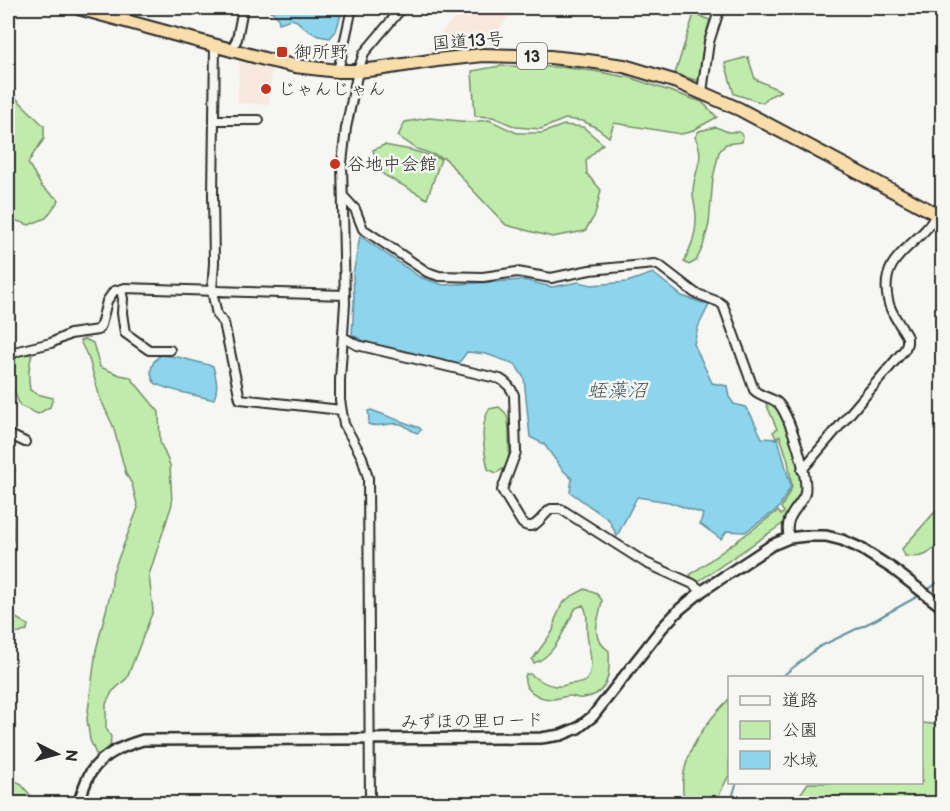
<svg xmlns="http://www.w3.org/2000/svg" width="950" height="811" font-family="'Balsamiq Sans','Klee One',sans-serif">
<rect width="100%" height="100%" fill="#f6f6f2"/>
<filter id="ink" filterUnits="userSpaceOnUse"><feTurbulence type="fractalNoise" baseFrequency=".0167" numOctaves="2"/><feDisplacementMap in="SourceGraphic" scale="12" xChannelSelector="R" yChannelSelector="G"/><feConvolveMatrix kernelMatrix="1 2 1 2 8 2 1 2 1" color-interpolation-filters="sRGB"/></filter>
<g filter="url(#ink)">
<!-- built -->
<path fill="#f8e8dd" d="M462,8H504L511,13L487,45L428,50Z
M239,61L271,68L269,104L238,103Z"/>
<!-- green -->
<path fill="#bfecaa" stroke="#758c6a" stroke-width="1.5" d="M694,14L710,20L704,41L699,81L675,74Z
M748,57L755,79L781,91L768,97L763,103L734,94L725,63Z
M500,66L559,67L594,71L631,78L702,102L717,117L690,132L681,134L614,123L609,137L597,128L583,121L565,119L541,129L516,127L493,117L475,116L472,71Z
M8,90L44,126V139L34,153L28,163L42,187L59,200L46,218L29,225L8,218Z
M429,118L471,122L489,120L517,133H542L564,125L583,127L603,144L586,160L587,174L601,190L595,215L585,231L552,237L506,225L469,186L446,159L417,149L398,136L405,122Z
M716,127L728,132H739L743,136L742,142L726,144L719,152L713,178L709,224L703,246L696,261L689,265L684,262C690,248 696,236 696,221C697,211 693,202 693,192C693,171 707,159 695,137L699,131Z
M384,145L411,150L441,159L427,199L384,175L377,165L373,150Z
M85,339L93,343L100,367L120,375L130,377L159,412L160,442L170,465L172,504L149,575L153,611L127,678L112,692L106,704V728L111,737L110,747L101,754H96L90,740L87,719L96,650L111,591L113,572L138,508L132,484L126,474L113,426L100,398L89,359L80,341Z
M22,353L32,355C28,367 28,377 30,390L37,394L53,398L50,407L38,414L20,406L14,390L8,381V362Z
M764,399L775,404L779,408L793,439L802,475L803,493L800,494C797,498 794,503 791,508C788,515 788,520 781,525L696,583L690,575L778,511L781,515L784,512L781,508L792,487L788,461L780,436L776,438L773,432L777,429Z
M499,407C501,409 505,412 506,414C510,421 510,457 507,464C505,469 500,471 496,473L488,469C484,448 479,429 489,409Z
M8,465L15,469L12,492L13,540L8,552Z
M942,504V541C929,554 924,559 905,556L902,549Z
M585,589L597,594L602,600C599,622 588,635 609,651C610,670 610,692 588,697C587,697 581,699 579,698C576,698 573,696 570,696C564,696 558,699 552,699C539,699 520,689 526,674H530C537,679 546,685 555,686C560,687 565,685 569,684C577,682 585,686 589,676C594,662 588,647 587,633C586,623 589,614 583,605L576,608C564,627 557,655 534,663L532,660L553,631L555,620L562,604L570,597Z
M8,613L28,625L27,630L20,633L8,634Z
M729,699V775L715,803H683C684,796 682,788 683,780C686,748 708,720 729,699Z
M922,723L942,725V803H794L808,783L922,782Z
M8,778L20,783L37,803H8Z"/>
<!-- water -->
<path fill="#8cd5ed" stroke="#65919f" stroke-width="1.5" d="M263,8H343L336,31L330,38L318,36L304,28L297,21L291,19L279,23C278,13 271,11 263,8Z
M360,236L420,277L443,285L523,280L552,287L579,282L592,285L627,282L653,273L682,296L709,305L698,327L694,344L712,383L727,386L729,397L734,404L745,407L751,415L762,438L778,439L791,486L778,509L745,532L727,531L721,539L700,524L703,514L669,502L637,497L617,536L609,520L570,492L572,479L562,469L544,444L530,437L524,378L515,364L486,354L467,352L458,364L376,347L352,335L354,301L353,275Z
M161,355L178,357L213,366C216,377 219,389 214,399H210C199,396 162,389 155,383C152,380 151,375 151,370C152,364 156,358 161,355Z
M371,410L420,428L421,430L418,433C412,432 407,426 401,424C390,421 379,429 368,424L369,417L368,411Z"/>
<g fill="none" stroke-linecap="round" stroke-linejoin="round">
<!-- stream -->
<path stroke="#65919f" stroke-width="2" d="M926,591L942,579
M780,678L819,647L875,620L922,594
M730,804L737,782"/>
<!-- minor casing -->
<g stroke="#2b2b2b" stroke-width="12">
<path id="minor" d="M120,18L122,8
M215,45L213,194L214,263L212,291L217,315L224,323L240,399L341,410
M232,49L237,39L243,8
M338,71L352,8
M702,92L709,42L720,8
M214,120H259
M343,196L355,209L363,229L427,272L439,276L483,277L517,272L551,278L590,270L655,264L660,266L695,293L719,302L723,305L754,390C761,397 771,397 778,403C790,415 811,482 804,496C795,513 784,517 789,538
M121,289L123,299L122,313L125,333L149,350H170
M343,337L357,345L500,379C507,383 511,387 514,395L516,452L502,490L522,523C535,533 541,516 551,509H561L646,563L693,584L702,591
M8,356L18,351L51,343L70,334L98,330L101,325L107,301L114,291L125,288L345,295
M8,434L25,442
M802,470L905,349L907,343V337C901,325 890,313 888,300C878,253 922,246 936,214
M370,804L368,478L362,457L344,424L340,400V380L345,303L342,163L346,128L358,71L364,53L402,8"/>
</g>
<!-- tertiary casing -->
<g stroke="#2b2b2b" stroke-width="14">
<path id="tertiary" d="M78,804C82,794 85,781 91,772C103,754 123,746 143,740L541,738L561,735L578,728L593,716L662,628L680,609L702,591L740,566L772,545L789,538L806,536H826L842,540L860,548L893,569L942,607"/>
</g>
<!-- trunk casing -->
<g stroke="#2b2b2b" stroke-width="16">
<path id="trunk" d="M78,8L268,60L295,66L338,71H358L377,69L437,60L483,55L550,57L588,61L624,66L677,82L739,109L942,217"/>
</g>
<!-- minor -->
<use href="#minor" stroke="#f6f6f2" stroke-width="8"/>
<!-- tertiary -->
<use href="#tertiary" stroke="#f6f6f2" stroke-width="9"/>
<!-- trunk -->
<use href="#trunk" stroke="#f9deab" stroke-width="12"/>
</g>
</g>
<!-- markers -->
<g fill="#c8321e" stroke="#f6f6f2" stroke-width="2">
<rect x="276" y="46" width="12" height="12" rx="3"/>
<circle cx="266" cy="89" r="6"/>
<circle cx="335" cy="164" r="6"/>
</g>
<g text-anchor="middle" stroke-width="5" stroke-linejoin="round" paint-order="stroke">
<!-- shield labels -->
<rect fill="#f6f6f2" stroke="#686867" stroke-width="1.5" x="517" y="43" width="30" height="26" rx="4.5"/>
<g font-size="16" font-weight="bold" fill="#2b2b2b">
<text x="532" y="62">13</text>
</g>
<!-- street labels -->
<g font-size="18" fill="#2b2b2b" stroke="#f6f6f2">
<text transform="translate(468 41) rotate(-4)" y="6">国道13号</text>
<text transform="translate(472 721) rotate(-1)" y="6">みずほの里ロード</text>
</g>
<!-- poi labels -->
<g font-size="18" fill="#2b2b2b" stroke="#f6f6f2" text-anchor="start">
<text x="294" y="58">御所野</text>
<text x="278" y="95">じゃんじゃん</text>
<text x="347" y="170">谷地中会館</text>
</g>
<!-- water labels -->
<g font-size="20" font-style="italic" fill="#43565c" stroke="#f6f6f2">
<text x="617" y="397">蛭藻沼</text>
</g>
</g>
<!-- margin -->
<rect width="950" height="811" fill="none" stroke="#f6f6f2" stroke-width="30"/>
<rect x="15" y="15" width="920" height="781" fill="none" stroke="#2b2b2b" stroke-width="2" filter="url(#ink)"/>
<!-- legend -->
<rect x="728" y="676" width="195" height="108" fill="#f6f6f2" stroke="#a5a5a2" stroke-width="1.5"/>
<rect x="740" y="696" width="30" height="9" fill="#f6f6f2" stroke="#a5a5a2" stroke-width="1.5"/>
<text x="782" y="706" font-size="18" fill="#2b2b2b">道路</text>
<rect x="740" y="721" width="30" height="18" fill="#bfecaa" stroke="#a5a5a2" stroke-width="1.5"/>
<text x="782" y="736" font-size="18" fill="#2b2b2b">公園</text>
<rect x="740" y="751" width="30" height="18" fill="#8cd5ed" stroke="#a5a5a2" stroke-width="1.5"/>
<text x="782" y="766" font-size="18" fill="#2b2b2b">水域</text>
<!-- north arrow -->
<g transform="translate(57 754) rotate(96)" stroke="#f6f6f2" stroke-width="4.5" paint-order="stroke">
<path d="M0-4.5L10 22L0 15L-10 22Z" fill="#2b2b2b"/>
<text y="-9" font-size="16" font-weight="bold" text-anchor="middle" fill="#2b2b2b">N</text>
</g>
</svg>
